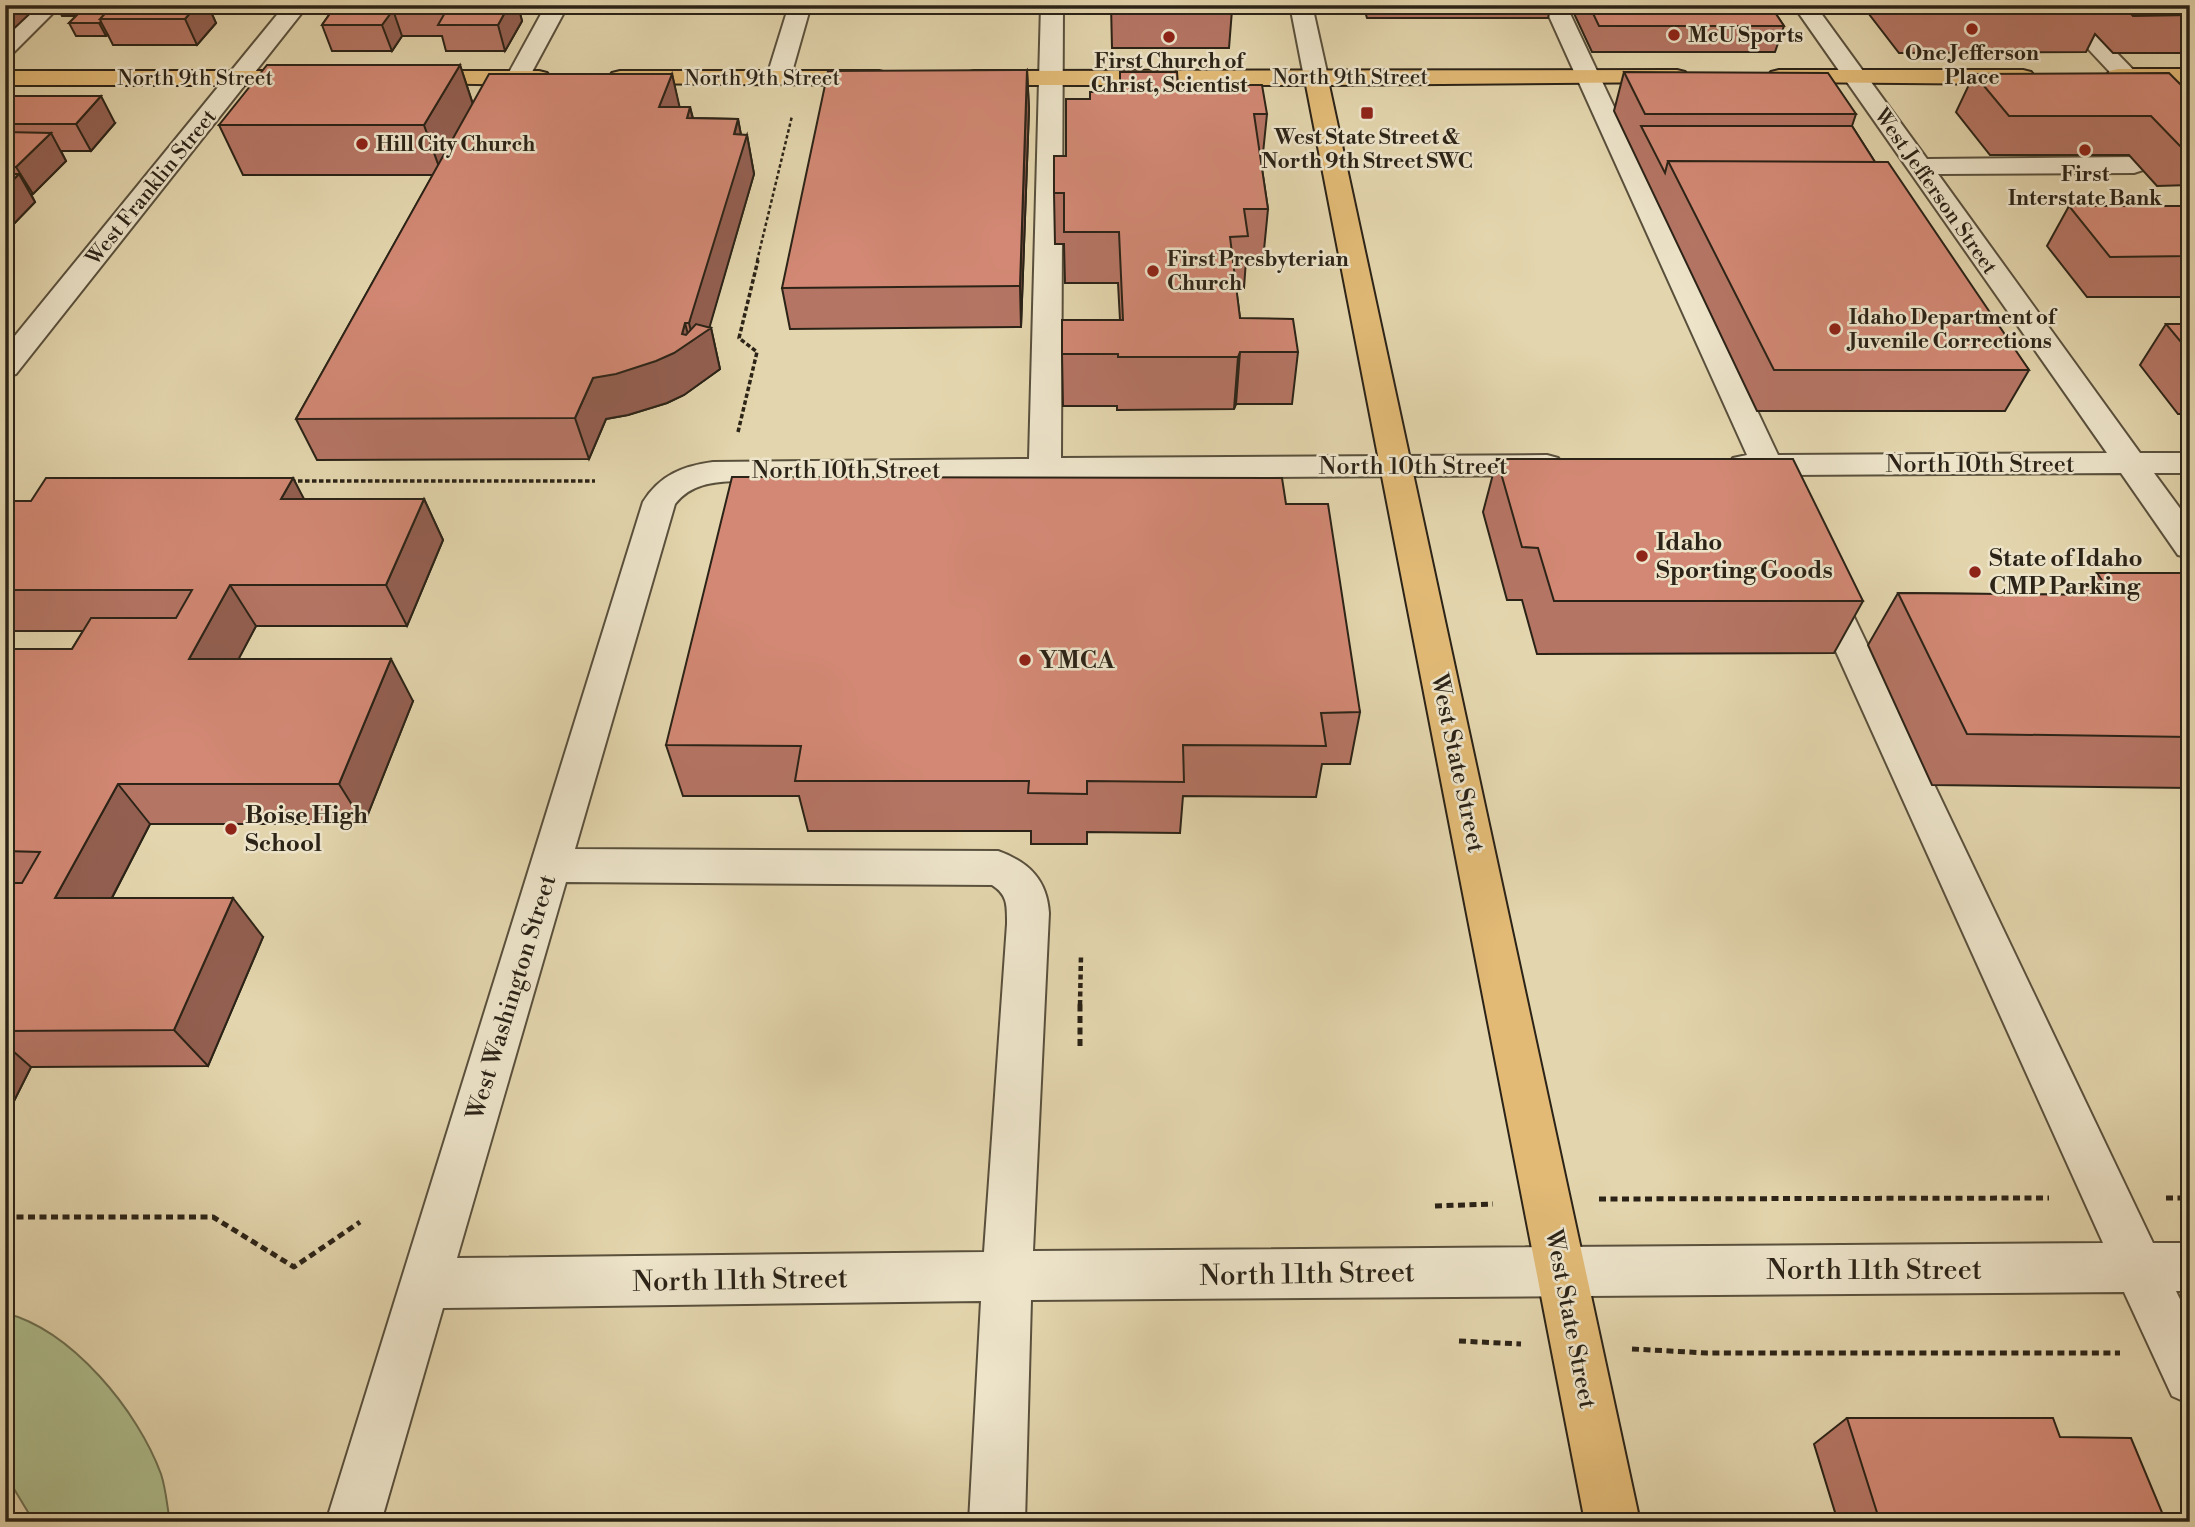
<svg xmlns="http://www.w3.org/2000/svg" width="2195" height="1527" font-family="'Libre Bodoni',serif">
<rect width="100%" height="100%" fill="#e3d5ad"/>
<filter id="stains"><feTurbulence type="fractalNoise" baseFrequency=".00286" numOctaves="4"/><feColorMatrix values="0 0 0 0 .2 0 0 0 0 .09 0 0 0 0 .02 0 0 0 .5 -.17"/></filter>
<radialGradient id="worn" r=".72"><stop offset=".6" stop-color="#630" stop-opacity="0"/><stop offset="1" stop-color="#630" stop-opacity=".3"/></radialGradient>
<!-- green -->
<path fill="#afbe8e" stroke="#6d7052" stroke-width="2" d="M5,1313C72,1330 138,1411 161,1474C166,1489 167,1506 170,1522H34L5,1474Z"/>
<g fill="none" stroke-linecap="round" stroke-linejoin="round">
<!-- minor casing -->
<g stroke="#59503c" stroke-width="4">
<path id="minor" d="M37,5H61L13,53L5,55V35Z
M285,5H308L16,374L5,377V348Z
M546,5H568L526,83H510L506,78Z
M789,5H811L790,79L786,84H770L766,79Z
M1041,5H1063L1061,458L1547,455L1558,458L1563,465L1558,472L1547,475L736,481C712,482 691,484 675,504L575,849L998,851C1029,862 1047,880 1049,913L1033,1251L2103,1243L1806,585L1811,577L1823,573L1835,577L2153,1243H2190V1291H2176L2190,1320V1404L2172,1396L2124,1292L1031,1300L1025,1522H969L981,1301L443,1308L381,1522H326L643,502C660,475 683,466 713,462L1029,459ZM566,882L992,885C1008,895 1007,906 1007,924L984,1252L457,1258Z
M1290,5H1312L1328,77L1324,82H1308L1304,77Z
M1544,5H1566L1778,455L2107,453L1793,5H1815L1927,159L2134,157L2143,160L2147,165L2143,170L2134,173L1938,174L2140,453H2190V473H2154L2190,522V558L2178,555L2121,473L1788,475L1793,486L1788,493L1777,496L1766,493L1756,475L1733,472L1728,465L1733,458L1747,455Z
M2047,5H2070L2190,128V150L2181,148Z"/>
</g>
<!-- major casing -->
<g stroke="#2b2317" stroke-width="4">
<path id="major" d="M2118,69H2190V83L2110,81L2106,76L2110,71Z
M1677,70L1685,72L1689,77L1685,82L1329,85L1640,1522H1585L1306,85H974L966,83L962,78L966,73L974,71Z
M1779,70H2023L2031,72L2035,77L2031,82L2023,84L1771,82L1767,77L1771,72Z
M5,71H308L316,73L320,78L316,83L308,85H5Z
M414,71H539L547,73L551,78L547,83L539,85L406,83L402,78L406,73Z
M620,71H879L887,73L891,78L887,83L879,85L612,83L608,78L612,73Z"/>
</g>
<!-- path-far3 -->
<path stroke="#2b2317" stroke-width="2.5" stroke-dasharray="3.5 2.5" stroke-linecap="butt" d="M757,261L792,116"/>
<!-- path-far2 -->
<path stroke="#2b2317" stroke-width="3.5" stroke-dasharray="4.5 2.5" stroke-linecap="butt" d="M738,432L757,352L739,338L758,260
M291,481H595"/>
<!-- path-far1 -->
<path stroke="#2b2317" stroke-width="4.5" stroke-dasharray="5 3.5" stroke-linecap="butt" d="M1080,1005L1081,955"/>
<!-- path -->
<path stroke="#2b2317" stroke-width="5" stroke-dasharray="7 4.5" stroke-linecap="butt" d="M1080,1046V1003
M2166,1198H2190
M1599,1199L2049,1198
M1435,1206L1493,1204
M5,1217H213L294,1267L360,1222
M1459,1341L1521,1344
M1632,1349L1707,1353H2120"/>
<!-- minor -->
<use href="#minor" fill="#ede4ca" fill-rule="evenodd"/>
<!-- major -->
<use href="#major" fill="#e2ba76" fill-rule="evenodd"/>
</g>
<!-- wall -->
<path fill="#b57564" stroke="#2b2317" stroke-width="2" d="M56,5H221L217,10H210L216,23L197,45H113L108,35L106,36H76L69,23L76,16H62Z
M336,5H518L522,21L505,51H446L442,36H402L392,51H332L322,25Z
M1111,5H1231L1232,10L1229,48H1112Z
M1363,5H1551L1548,18H1367Z
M1570,5H1770L1784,26L1775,52H1592Z
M1862,5H2190V53H2113L2095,34L2086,52L1899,53Z
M460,65L473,104L672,74L679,107H690L693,118L738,119L741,135H747L754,174L709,327L711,328L720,369L684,395L667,403L628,415L606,419L589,459L317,460L296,419L433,175H243L219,125Z
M1027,70L1029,109L1021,327L790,329L782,288Z
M1624,72L1856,114L1852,126L1875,162L2029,370L2005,411H1757L1614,111Z
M1974,74L2190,94V185L2157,186L2129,155H1990L1956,112Z
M1106,83L1178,85L1267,114L1262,163H1261L1268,209L1263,260H1246L1244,288H1236L1240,318L1298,352L1292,404H1236L1234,409L1117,410V406H1063L1062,354L1120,320L1118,283H1065L1064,244H1055L1054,193L1066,156L1090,99L1106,92Z
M5,96L115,123L91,151H61L66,161L33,194H31L35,202L5,233Z
M2069,206H2190V297H2087L2047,246Z
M2166,324H2190V414H2178L2140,365Z
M1497,459L1863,601L1834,653L1537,654L1522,600H1507L1483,512Z
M293,478L303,499H424L443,540L407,626H256L238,659L413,701L364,824H150L112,898L263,937L208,1066L31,1067L11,1107H5V649H72L83,631H5V502L31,501Z
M1286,504L1360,712L1350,764H1322L1316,797L1183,796L1180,833L1087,832V844H1031V831H808L799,796H683L666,745Z
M2097,573L2190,581V788L1932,785L1868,645L1898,593L2082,595Z
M1847,1418L2060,1437L2166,1522H1838L1814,1444Z"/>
<!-- shaded-wall -->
<path fill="#935f51" stroke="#2b2317" stroke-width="2" d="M5,5H39L5,37Z
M197,5H208L216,23L197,45L185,19Z
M509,5H518L522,21L505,51L498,25Z
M393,10L402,36L392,51L382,25Z
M101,22L108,35L106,36L99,23Z
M460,65L476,114L442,175L424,125Z
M1027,70L1029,109L1021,327L1020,286Z
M672,74L681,113L659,107Z
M101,96L115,123L91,151L76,124Z
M690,107L699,146L687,118Z
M738,119L743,146L747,135L754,174L709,329L711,328L720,369L684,395L667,403L628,415L606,419L589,459L575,418L593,378L682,334L685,323L690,342L693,340L689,323Z
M51,133L66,161L33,194L16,167Z
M19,174L35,202L5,233V188Z
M1240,352L1236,404L1234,409L1238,357Z
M293,478L315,520L281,499Z
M424,499L443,540L407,626L386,585Z
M230,585L256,626L217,700L189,659Z
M391,659L413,701L364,824L339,784Z
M118,784L150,824L92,936L55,898Z
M233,898L263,937L208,1066L174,1030Z
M5,1044L31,1067L11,1107L5,1102Z"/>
<!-- building -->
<path fill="#d28874" stroke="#2b2317" stroke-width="2" d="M113,5H197L185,19H100Z
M336,5H509L498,25H438L446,11L393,10L382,25H322Z
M1112,5H1231L1232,10H1112Z
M1589,5H1770L1784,26H1599Z
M2122,5H2190V15L2133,16Z
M82,10H108L100,19L101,22L99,23H69Z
M267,65H460L424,125H219Z
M1027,70L1020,286L782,288L828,71Z
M1120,72H1177L1178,85H1262L1267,114H1254L1268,209H1244L1248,236L1230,237L1240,318L1293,319L1298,352H1240L1238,357H1118V354H1062V320H1123L1119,232H1064V193H1054V156H1066V99H1090V92H1107L1106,83H1120Z
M1624,72L1828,73L1856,114H1645Z
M2169,73L2190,94V146H2180L2151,116H2009L1974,74Z
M489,74H672L659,107H690L687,118L738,119L734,134L747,135L689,323H685L682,334L686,335L696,324L711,328L674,353L656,361L616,374L593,378L575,418L296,419Z
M5,96H101L76,124H5Z
M1641,126H1852L1875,162L1668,161L1665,173Z
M5,132L51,133L16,167H5Z
M1668,161L1888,162L2029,370H1774Z
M5,174H19L5,188Z
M2069,206H2190V256L2110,257Z
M2166,324H2190V353Z
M1497,459H1793L1863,601H1554L1538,548L1522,547Z
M732,477L1282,478L1286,504H1328L1360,712L1321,713L1326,746L1183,745L1184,782L1087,781V794L1028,793L1029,781H795L801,746L666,745Z
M46,478H293L281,499H424L386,585H230L189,659H391L339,784H118L55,898H233L174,1030L5,1031V883H22L40,852L5,851V649H72L91,618H176L192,590H5V502L6,501H31Z
M2097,573H2185L2190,581V737L1967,734L1898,593L2112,595Z
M1847,1418H2053L2060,1437L2131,1438L2166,1522H1880Z"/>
<!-- markers -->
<g fill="#8f2418" stroke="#ede4ca" stroke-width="2.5">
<circle cx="1972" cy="29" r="7"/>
<circle cx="1674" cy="35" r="7"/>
<circle cx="1169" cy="37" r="7"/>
<rect x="1360" y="106" width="14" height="14" rx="3.5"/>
<circle cx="362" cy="144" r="7"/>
<circle cx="2085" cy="150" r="7"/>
<circle cx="1153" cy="271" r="7"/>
<circle cx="1835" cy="329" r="7"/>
<circle cx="1642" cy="556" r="7"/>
<circle cx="1975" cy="572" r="7"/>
<circle cx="1025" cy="660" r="7"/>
<circle cx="231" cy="829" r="7"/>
</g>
<g text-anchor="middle" stroke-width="5" stroke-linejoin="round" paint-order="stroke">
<!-- far-poi labels -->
<g font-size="21" font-weight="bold" fill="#2b2317" stroke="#ede4ca" text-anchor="start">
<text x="1688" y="42">McU Sports</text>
<text x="1972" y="60" text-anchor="middle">One Jefferson<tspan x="1972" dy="24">Place</tspan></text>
<text x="1169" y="68" text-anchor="middle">First Church of<tspan x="1169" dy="24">Christ, Scientist</tspan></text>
<text x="1367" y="144" text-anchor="middle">West State Street &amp;<tspan x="1367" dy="24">North 9th Street SWC</tspan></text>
<text x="376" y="151">Hill City Church</text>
<text x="2085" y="181" text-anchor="middle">First<tspan x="2085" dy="24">Interstate Bank</tspan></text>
<text x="1167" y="266">First Presbyterian<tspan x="1167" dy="24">Church</tspan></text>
<text x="1849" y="324">Idaho Department of<tspan x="1849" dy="24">Juvenile Corrections</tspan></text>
</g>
<!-- far-street labels -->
<g font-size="21" fill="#2b2317" stroke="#ede4ca">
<text x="1350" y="84">North 9th Street</text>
<text x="195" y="85">North 9th Street</text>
<text x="762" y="85">North 9th Street</text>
<text transform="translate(151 187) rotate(-51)" y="7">West Franklin Street</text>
<text transform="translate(1936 191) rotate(55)" y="7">West Jefferson Street</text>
</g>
<!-- street labels -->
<g font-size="24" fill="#2b2317" stroke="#ede4ca">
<text x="1980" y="472">North 10th Street</text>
<text x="1413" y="474">North 10th Street</text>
<text x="846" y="478">North 10th Street</text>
<text transform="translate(1458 763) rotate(78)" y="8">West State Street</text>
<text transform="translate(511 997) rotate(-73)" y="8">West Washington Street</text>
<text transform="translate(1571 1319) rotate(79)" y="8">West State Street</text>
</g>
<!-- poi labels -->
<g font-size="24" font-weight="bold" fill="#2b2317" stroke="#ede4ca" text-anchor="start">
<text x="1656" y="550">Idaho<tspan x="1656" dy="28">Sporting Goods</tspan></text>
<text x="1989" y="566">State of Idaho<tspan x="1989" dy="28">CMP Parking</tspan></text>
<text x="1039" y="668">YMCA</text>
<text x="245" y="823">Boise High<tspan x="245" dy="28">School</tspan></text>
</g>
<!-- near-street labels -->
<g font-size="28" fill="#2b2317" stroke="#ede4ca">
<text x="1874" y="1279">North 11th Street</text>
<text transform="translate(1307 1273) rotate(-1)" y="10">North 11th Street</text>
<text transform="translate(740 1279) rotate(-1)" y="10">North 11th Street</text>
</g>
</g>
<!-- margin -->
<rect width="2195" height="1527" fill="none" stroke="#e3d5ad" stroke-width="28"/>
<rect x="7" y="7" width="2181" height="1513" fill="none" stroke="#2b2317" stroke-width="3.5"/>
<rect x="14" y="14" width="2167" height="1499" fill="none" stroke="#2b2317" stroke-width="2"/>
<rect width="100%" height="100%" filter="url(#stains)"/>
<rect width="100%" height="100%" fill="url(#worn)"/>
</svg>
